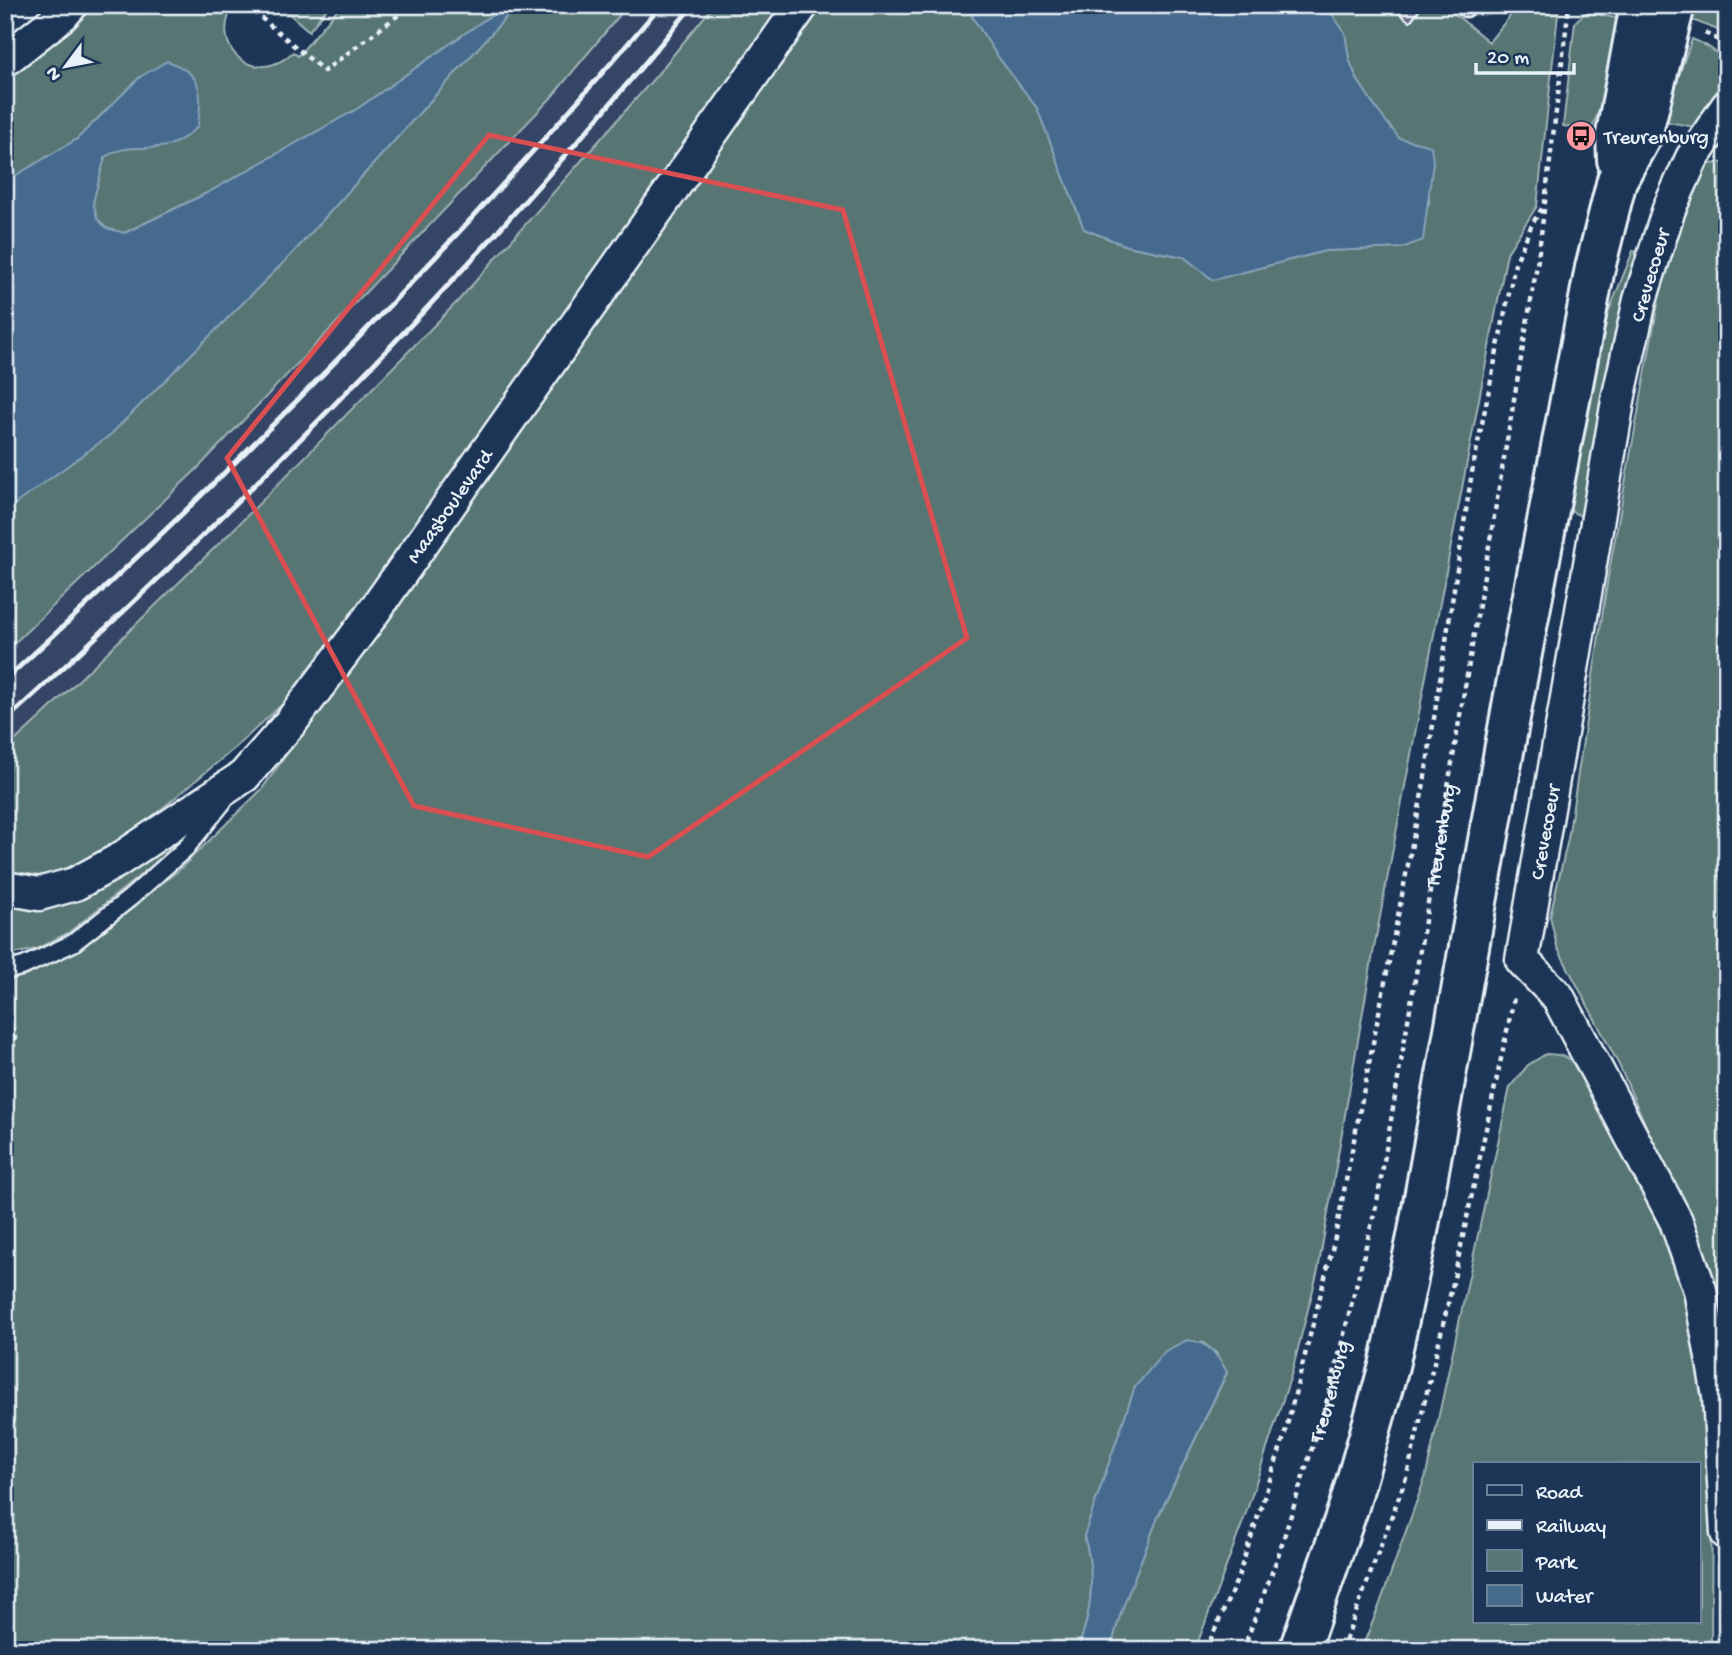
<svg xmlns="http://www.w3.org/2000/svg" width="1732" height="1655" font-family="'Gochi Hand',sans-serif">
<rect width="100%" height="100%" fill="#1d3557"/>
<filter id="ink" filterUnits="userSpaceOnUse"><feTurbulence type="fractalNoise" baseFrequency=".0143" numOctaves="2"/><feDisplacementMap in="SourceGraphic" scale="14" xChannelSelector="R" yChannelSelector="G"/><feConvolveMatrix kernelMatrix="1 2 1 2 8 2 1 2 1" color-interpolation-filters="sRGB"/></filter>
<g filter="url(#ink)">
<!-- built -->
<path fill="#344466" d="M628,5H714L656,76L458,301L237,526L46,712L5,750V652L197,469L550,99Z"/>
<!-- green -->
<path fill="#577573" stroke="#a0b3b6" stroke-width="2" fill-rule="evenodd" d="M89,5H234C207,49 256,88 293,52L298,56L341,5H511L487,18L357,109L207,193L124,233L106,229L97,218L93,202L105,157L118,149L168,145L140,77L77,139L5,182V73L70,24Z
M279,5H330L309,31Z
M517,5H628L550,99L197,469L5,652V506H11L110,435L291,255Z
M714,5H787L341,636L290,697L236,747L123,841L76,870L37,881L5,872V750L46,712L237,526L458,301L656,76Z
M817,5H965L996,54L1037,108L1084,229L1127,246L1184,257L1213,280L1325,251L1402,248L1429,203V179L1433,162L1399,138L1378,111L1357,79L1349,59L1345,33L1326,5H1444L1489,42L1519,5H1559L1537,206L1507,253L1374,948L1318,1270L1292,1372L1245,1516L1195,1650H1110L1121,1612L1158,1517L1227,1373L1216,1353L1202,1342L1135,1387L1084,1536C1096,1573 1092,1615 1077,1650H5V977L59,959L96,935L179,870L261,790L389,612Z
M1683,5H1727V36L1718,30L1679,15Z
M1586,12L1626,20L1613,70L1591,132L1563,126L1575,22Z
M1692,39C1712,47 1724,54 1725,78L1694,127L1668,122L1672,94Z
M1727,162V370L1722,601V938L1727,940V1372L1712,1275L1619,1065L1557,947L1550,916L1568,839L1608,577L1665,265L1683,201L1703,165Z
M1633,251L1641,253L1585,518L1566,509L1599,336Z
M172,840L177,846L68,933L36,949L5,956V906L43,907Z
M1546,1054C1571,1054 1575,1063 1588,1083L1664,1237L1693,1303L1702,1342L1712,1477L1711,1650H1361L1378,1609L1426,1475L1510,1087L1528,1065ZM1475,1464H1699V1622H1475Z"/>
<!-- water -->
<path fill="#456b8d" stroke="#86a1b8" stroke-width="2" d="M511,5H517L291,255L110,435L11,507L5,506V182L77,139L140,77L167,61C204,74 202,92 198,126C190,134 181,141 170,145C147,152 127,142 105,157L93,202L97,218L106,228L125,233L207,193L357,109L487,18Z
M965,5H1326L1345,33L1349,59L1357,79L1378,111L1399,138L1431,146L1433,162L1423,240L1402,248L1325,251L1213,280L1184,257L1127,246L1084,229L1037,108L996,54Z
M1727,370V940L1722,938V601Z
M1187,1340C1209,1342 1217,1354 1227,1372L1158,1517L1121,1612L1110,1650H1077C1092,1615 1096,1573 1084,1536L1135,1387L1165,1351Z"/>
<!-- building -->
<path fill="#696788" stroke="#e8f1f8" stroke-width="2" d="M1389,5H1423L1410,22Z"/>
<g fill="none" stroke-linecap="round" stroke-linejoin="round">
<!-- service casing -->
<g stroke="#e8f1f8" stroke-width="21">
<path id="service" d="M1463,5L1466,8L1468,5
M5,971L24,966L73,943L130,898L186,848L223,802"/>
</g>
<!-- minor casing -->
<g stroke="#e8f1f8" stroke-width="37">
<g id="minor">
<path d="M5,60L62,15L71,5"/>
<path d="M1727,107L1692,158L1669,209L1640,300L1619,395L1522,960L1558,997L1676,1221L1700,1290L1719,1396L1727,1533"/>
<path id="s2" d="M5,888L39,894L75,884L117,861L244,776L291,722L365,624L802,5"/>
</g>
</g>
<!-- secondary casing -->
<g stroke="#e8f1f8" stroke-width="44">
<path id="secondary" d="M1617,160L1616,134L1640,5
M1299,1650L1349,1506L1389,1366L1417,1237L1513,701L1595,268L1617,180L1642,135L1675,5"/>
</g>
<!-- path -->
<g stroke="#e8f1f8" stroke-width="4.5" stroke-dasharray="5 5" stroke-linecap="butt">
<path d="M246,5L324,71L412,5"/>
<path d="M1705,33L1717,39L1727,48"/>
<path d="M5,1007L17,1044L5,1047"/>
<path d="M1206,1650L1237,1580L1284,1437L1334,1242L1424,783L1472,472L1515,264L1532,224L1543,207"/>
<path id="s1" d="M1243,1650L1277,1559L1328,1398L1377,1202L1538,259L1569,5"/>
<path d="M1342,1650L1407,1475L1453,1283L1514,998"/>
</g>
<!-- service -->
<use href="#service" stroke="#1d3557" stroke-width="16"/>
<!-- minor -->
<use href="#minor" stroke="#1d3557" stroke-width="32"/>
<!-- secondary -->
<use href="#secondary" stroke="#1d3557" stroke-width="38"/>
<!-- rail -->
<path stroke="#e8f1f8" stroke-width="5" d="M5,680C238,468 457,245 661,5
M5,721C250,499 483,262 693,5"/>
</g>
</g>
<!-- marked area -->
<path fill="none" stroke="#da5052" stroke-width="5" stroke-linejoin="round" d="M489,135L843,210L967,638L648,857L414,806L227,458Z"/>
<!-- icons -->
<defs>
<g id="bus-disc" transform="scale(1.575)"><circle r="9.5" fill="#ff9aa2" stroke="#1d3557"/><path d="M-5-6H5V4H4V6H2V4H-2V6H-4V4H-5ZM-3.5-4V0h7V-4ZM-3.5 1.2v1.5H-2V1.2ZM2 1.2v1.5H3.5V1.2Z" fill="#111"/></g>
</defs>
<g fill-rule="evenodd">
<use href="#bus-disc" x="1581" y="136"/>
</g>
<g text-anchor="middle" stroke-width="5" stroke-linejoin="round" paint-order="stroke">
<!-- poi labels -->
<g font-size="21" fill="#e8f1f8" stroke="#1d3557" text-anchor="start">
<text x="1604" y="143">Treurenburg</text>
</g>
<!-- street labels -->
<g font-size="21" fill="#e8f1f8" stroke="#1d3557">
<text transform="translate(1649 275) rotate(-74)" y="7">Crevecoeur</text>
<text dy="7" stroke="none"><textPath href="#s2" startOffset="612">Maasboulevard</textPath></text>
<text transform="translate(1544 832) rotate(-80)" y="7">Crevecoeur</text>
<text dy="7" stroke="none"><textPath href="#s1" startOffset="840">Treurenburg</textPath></text>
<text dy="7" stroke="none"><textPath href="#s1" startOffset="273">Treurenburg</textPath></text>
</g>
</g>
<!-- margin -->
<rect width="1732" height="1655" fill="none" stroke="#1d3557" stroke-width="28"/>
<rect x="14" y="14" width="1704" height="1627" fill="none" stroke="#e8f1f8" stroke-width="2.5" filter="url(#ink)"/>
<!-- legend -->
<rect x="1473" y="1462" width="228" height="161" fill="#1d3557" stroke="#6e8097" stroke-width="2"/>
<rect x="1487" y="1485" width="35" height="10" fill="#1d3557" stroke="#6e8097" stroke-width="2"/>
<text x="1536" y="1498" font-size="21" fill="#e8f1f8">Road</text>
<rect x="1487" y="1520" width="35" height="10" fill="#e8f1f8" stroke="#6e8097" stroke-width="2"/>
<text x="1536" y="1532" font-size="21" fill="#e8f1f8">Railway</text>
<rect x="1487" y="1550" width="35" height="21" fill="#577573" stroke="#6e8097" stroke-width="2"/>
<text x="1536" y="1568" font-size="21" fill="#e8f1f8">Park</text>
<rect x="1487" y="1585" width="35" height="21" fill="#456b8d" stroke="#6e8097" stroke-width="2"/>
<text x="1536" y="1602" font-size="21" fill="#e8f1f8">Water</text>
<!-- north arrow -->
<g transform="translate(66 66) rotate(238)" stroke="#1d3557" stroke-width="5" paint-order="stroke">
<path d="M0-5L12 26L0 18L-12 26Z" fill="#e8f1f8"/>
<text y="-10" font-size="19" font-weight="bold" text-anchor="middle" fill="#e8f1f8">N</text>
</g>
<!-- scale -->
<path d="M1476 63v10h98v-10" fill="none" stroke="#e8f1f8" stroke-width="3.5"/>
<text x="1487" y="63" font-size="21" fill="#e8f1f8" stroke="#1d3557" stroke-width="5" paint-order="stroke">20 m</text>
</svg>
